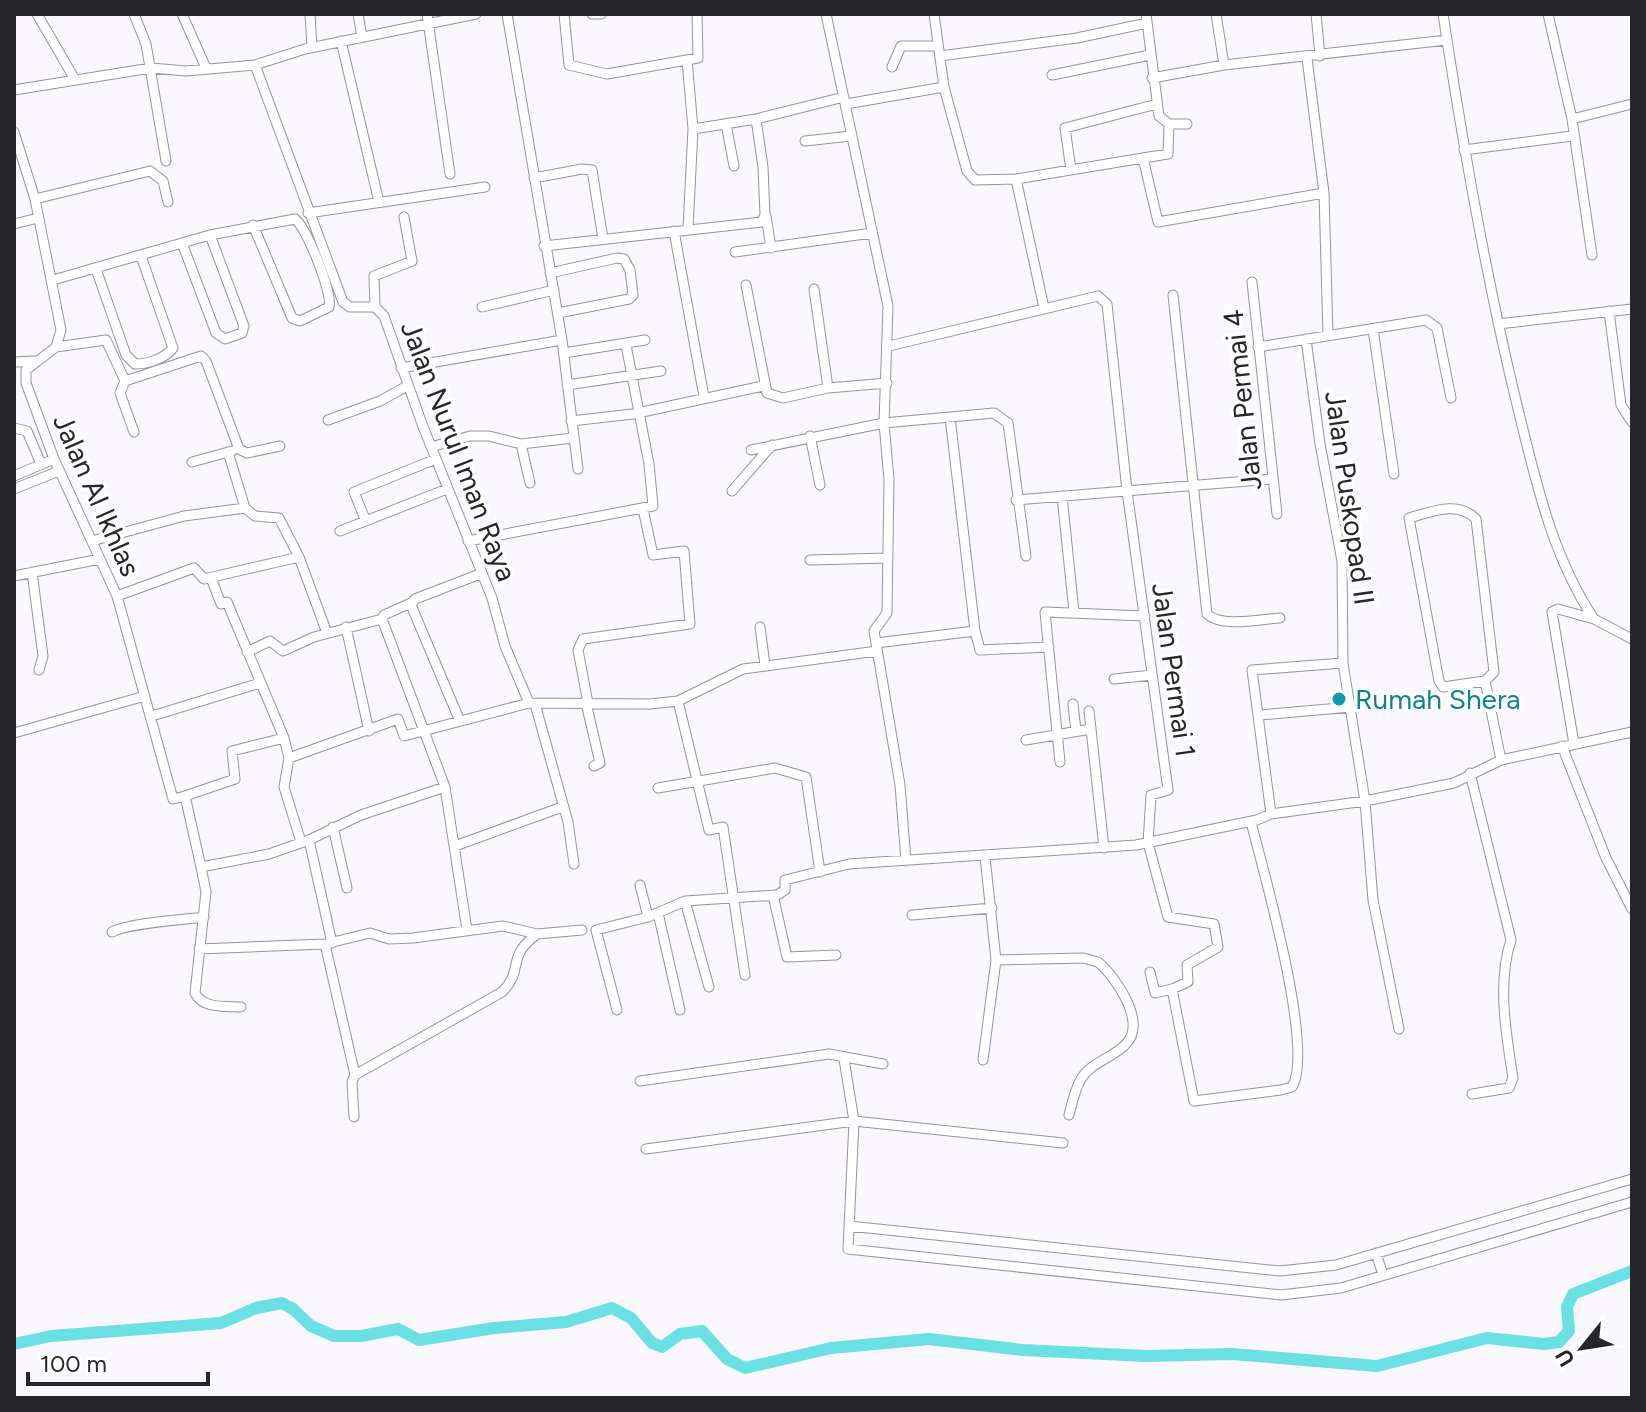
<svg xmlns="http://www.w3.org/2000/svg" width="1646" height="1412" font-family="Figtree,sans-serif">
<rect width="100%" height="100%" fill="#faf8fe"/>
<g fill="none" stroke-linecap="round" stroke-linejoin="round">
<!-- canal -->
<path stroke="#6ae0e4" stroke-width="12" d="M14,1344L51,1336L221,1323L256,1308L282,1303L293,1309L311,1326L334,1336H361L398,1329L419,1340L494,1328L566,1322L612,1308L631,1318L652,1343L662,1347L680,1334L702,1331L727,1359L745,1368L831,1348L929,1339L1023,1350L1146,1356L1232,1354L1377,1366L1487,1338L1544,1344L1559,1342L1569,1331L1567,1307L1573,1294L1632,1271"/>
<!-- street casing -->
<g stroke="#95929e" stroke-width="11">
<path id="street" d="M37,14L74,78
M134,14L146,44L166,161
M182,14L206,68
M310,14L312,47
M358,14L362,37
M427,14L450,174
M507,14L562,340L578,469
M564,14L569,65L607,74L698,58L697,14
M592,14H601
M826,14L888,306L884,423L889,480L887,613L874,631L900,785L906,861
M934,14L944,87L967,171L975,180L1016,179L1143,158L1158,222L1324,193
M1146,14L1159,116L1169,124H1187
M1216,14L1224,65
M1316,14L1320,56
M1443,14C1463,146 1486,279 1518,409C1536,482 1552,556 1594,619
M1548,14L1572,119L1592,255
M341,41L379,202
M940,56L1077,38L1147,23
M1307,58L1324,193L1328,336
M687,60L693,129
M255,65L343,302L350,307H375L384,316L422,424L492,598L505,646L529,703
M892,67L901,46H938
M1052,75L1150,55
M1152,78L1224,65L1447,40
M14,90L151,68L186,71L255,65L305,49L476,14
M846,104L944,87
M1572,119L1632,104
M726,124L734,166
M14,132L35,199L61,330L56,347L26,370V383L54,459L117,596L173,799L185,796L201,867L269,854L309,840L361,815L445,787
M805,141L851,136
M1464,150L1572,136
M1143,158L1168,154L1169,124
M1071,170L1065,128L1157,104
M534,178L582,169L592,170L603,239
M1016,179L1044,308
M35,199L150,171L163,181L168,202
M308,213L485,187
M766,216L771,248
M14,224L38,218
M688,229L693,129L756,119L844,97
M674,231L704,397
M182,243L216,333L225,339L242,333L244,326L210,235
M544,246L762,222L765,215L763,167L756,119
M735,252L872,233
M96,269L126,355L135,364C148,364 166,358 173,348L141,256
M550,273L617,258L624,259L630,270L633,295L629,299L558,313
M53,280L210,235L295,219C307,228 333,294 329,307L300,321L292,318L253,225
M1252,282L1277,514
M746,285L767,393L783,398L828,388L887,383
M814,289L828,388
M1173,295L1207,614C1222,628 1261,619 1280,618
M375,307L374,276L412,261L404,217
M482,307L554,290
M1609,311L1621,405L1632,422
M1498,324L1632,309
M1373,329L1394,474
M1306,339L1320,444L1342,561L1343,663L1365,801L1373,900L1399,1029
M889,346L1098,296L1107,304L1127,491L1168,790L1151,795L1148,843L1168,917L1214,924L1218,947L1187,965L1188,982L1172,989L1194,1101L1281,1090L1292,1087C1315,1049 1263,870 1251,822
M56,347L106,340L125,381
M1258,347L1426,320L1437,328L1451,398
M564,353L645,340
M14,362L34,361
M401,368L562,340
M125,381L201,356L206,361L239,449L247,453L280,446
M125,381L120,393L134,432
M567,385L661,371
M950,417L975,631
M328,420L380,401L407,386
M571,421L633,414L763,386
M14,428L27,431L41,464
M810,436L820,485
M521,444L530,483
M431,447L470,436H489L521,444L573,438
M751,450L884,423L994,413L1008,423L1026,556
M228,452L245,508
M192,462L232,451
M14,476L54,459
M14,489L59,471
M732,491L772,445
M1062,496L1074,612
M1016,500L1272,479
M365,519L354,492L436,459
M340,531L447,489
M92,541L184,516L245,508L255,516L279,518L299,557L327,633
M468,541L653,506L649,464L626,345
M810,560L888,558
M32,572L43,656L39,670
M14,576L100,559
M211,578L221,604L227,602L284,738L289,758L284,787L301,842
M117,596L194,568L204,579L299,557
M413,602L384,615L382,619L445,787L467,930
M346,627L369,731
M760,627L765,665
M876,643L975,631L980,650L1049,647
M247,652L270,641L283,651L314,637L382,619
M1114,679L1152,675
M1485,681L1494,672L1476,519C1458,500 1431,512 1409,518L1439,681L1443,687L1485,681L1501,760
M678,701L709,830L723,827L745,975
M586,703L600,763L594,766
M588,703L578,650L583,639L690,624L684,551L653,555L643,509
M535,704L568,822L574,864
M1073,704L1076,731
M1089,711L1091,729
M1260,715L1351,707
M152,716L260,683
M459,719L411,605L415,599L480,574
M14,733L145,696
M1026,740L1091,729L1104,848
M1574,744L1552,612L1558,609L1594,619L1632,639
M1562,746L1606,858L1632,909
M289,758L398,719L404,736L529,703L650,704L678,701L743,669L877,651
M1060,762L1045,612L1145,616
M1470,773L1511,940C1497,982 1506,1034 1513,1078L1509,1088L1472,1094
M658,788L775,768L806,777L820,872
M185,796L235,779L232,751L284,738
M1271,814L1252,670L1343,663
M333,827L347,888
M309,840L332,943
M455,846L562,807
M201,867L206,892L195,993C203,1009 225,1006 241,1007
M640,885L648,917
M773,895L787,957L836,955
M685,901L709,987
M658,913L680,1010
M912,915L992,908
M112,932C128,923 181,920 204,917
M325,944L355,1075
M199,949L325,944L370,933L389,939L413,938L503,926L537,934L582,930
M996,960L1083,958L1098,962C1116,977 1147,1022 1126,1044C1113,1058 1091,1062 1081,1079C1075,1089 1072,1103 1069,1115
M1150,972L1155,993L1172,989
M617,1010L596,930L648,917L685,901L777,895L785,890V880L849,864L1136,845L1257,820L1271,814L1365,801L1454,783L1501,760L1632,732
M844,1059L854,1121L848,1249L1281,1295L1341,1288L1632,1202
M983,1060L996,960L985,857
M640,1081L829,1054L883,1064
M354,1117L352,1082L355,1075L502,992C525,969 505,958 537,934
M646,1149L854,1121L1063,1143
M849,1226L1280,1271L1336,1265L1632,1179
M1376,1253L1383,1275"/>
</g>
<!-- street -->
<use href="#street" stroke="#fff" stroke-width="9"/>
</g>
<!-- markers -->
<circle fill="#0f9aa8" stroke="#fff" stroke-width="3" cx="1339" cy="699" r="8"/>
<g text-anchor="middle" stroke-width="7" stroke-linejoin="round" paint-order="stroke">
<!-- street labels -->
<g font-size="28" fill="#26252a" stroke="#fff">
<text transform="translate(1242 400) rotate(-96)" y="10">Jalan Permai 4</text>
<text transform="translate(459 451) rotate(69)" y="10">Jalan Nurul Iman Raya</text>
<text transform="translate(97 495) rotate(66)" y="10">Jalan Al Ikhlas</text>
<text transform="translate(1350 498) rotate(82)" y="10">Jalan Puskopad II</text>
<text transform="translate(1174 670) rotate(82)" y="10">Jalan Permai 1</text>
</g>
<!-- culture labels -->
<g font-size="28" fill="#0d838f" stroke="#fff" text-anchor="start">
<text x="1355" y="709">Rumah Shera</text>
</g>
</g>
<!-- border -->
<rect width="1646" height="1412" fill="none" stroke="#26252a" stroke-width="32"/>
<!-- north arrow -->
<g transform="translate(1582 1348) rotate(240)" stroke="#ffffff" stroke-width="6" paint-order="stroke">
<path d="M0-6L14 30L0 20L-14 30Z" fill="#26252a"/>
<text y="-12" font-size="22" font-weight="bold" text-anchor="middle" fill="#26252a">U</text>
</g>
<!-- scale -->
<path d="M28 1372v12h180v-12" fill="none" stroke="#26252a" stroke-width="4"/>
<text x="40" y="1372" font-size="24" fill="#26252a" stroke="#ffffff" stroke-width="6" paint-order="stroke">100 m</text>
</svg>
